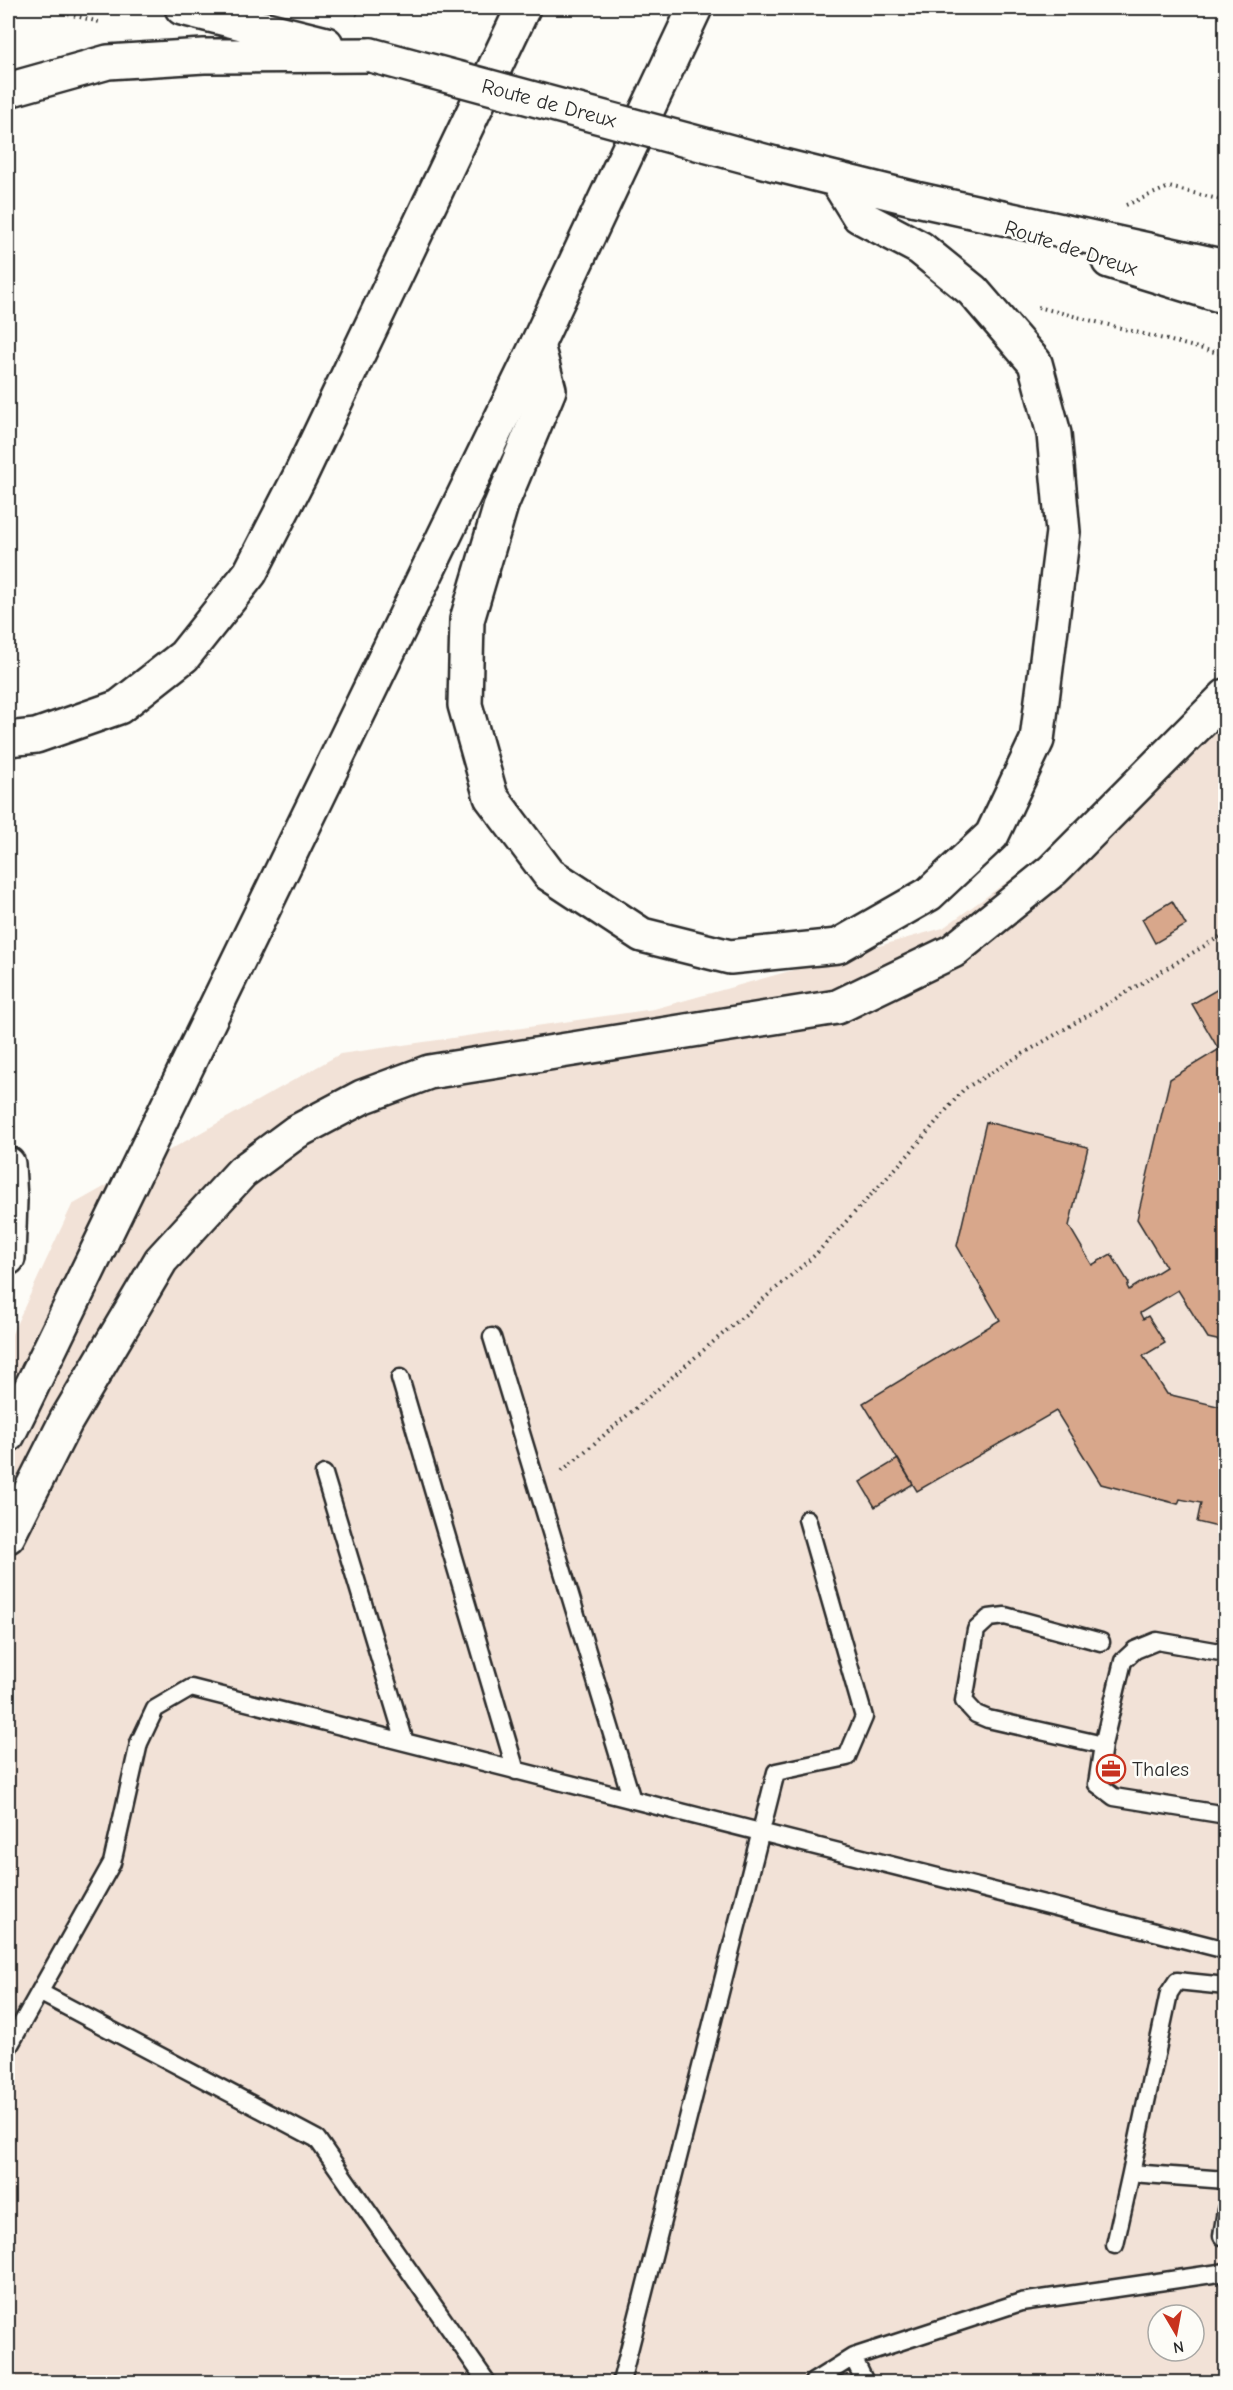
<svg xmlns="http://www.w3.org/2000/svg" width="1233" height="2390" font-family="'Comic Neue',sans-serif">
<rect width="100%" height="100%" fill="#fdfcf7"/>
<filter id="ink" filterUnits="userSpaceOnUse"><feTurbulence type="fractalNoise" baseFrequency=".0167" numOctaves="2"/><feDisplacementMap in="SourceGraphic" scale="12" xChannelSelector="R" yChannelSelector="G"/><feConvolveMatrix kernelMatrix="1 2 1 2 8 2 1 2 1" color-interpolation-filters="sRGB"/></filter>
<g filter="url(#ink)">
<!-- built -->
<path fill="#f2e2d7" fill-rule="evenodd" d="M1225,692V2382H8V1342L72,1205L340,1054L654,1009L943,928L1142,784ZM1158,2315H1194V2351H1158Z"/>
<!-- building -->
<path fill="#d8a78b" stroke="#2b2b2b" stroke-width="1.5" d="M1172,901L1186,925L1155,943L1142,919Z
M1218,989L1226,1001V1045L1219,1050L1192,1004Z
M1226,1045V1342L1208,1338L1178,1290L1140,1313L1143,1319L1148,1316L1165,1343L1143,1356L1167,1394L1226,1408V1529L1197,1522L1201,1503L1180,1499L1178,1504L1101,1484L1056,1411L917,1491L863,1403L1000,1320L957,1246L986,1122L1088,1147L1069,1226L1092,1265L1111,1254L1129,1283L1127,1286L1129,1290L1166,1267L1137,1219L1170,1079Z
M898,1459L913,1484L875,1507L860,1482Z"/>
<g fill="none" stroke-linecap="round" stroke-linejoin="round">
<!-- service casing -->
<g stroke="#2b2b2b" stroke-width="21">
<path id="service" d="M492,1337L632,1800
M400,1378L516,1771
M324,1474L405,1742
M1101,1642L1005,1616L989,1618L976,1630L964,1701L976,1714L988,1719L1103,1745
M1226,1653L1157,1641L1135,1650L1123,1661L1103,1745L1097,1784L1114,1797L1226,1815
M1226,1986L1177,1981L1169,1993L1131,2173L1226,2180
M41,1993L317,2139L487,2382
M8,2048L112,1863L139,1743L155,1709L191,1688L1226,1950
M1222,2236L1226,2210
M1115,2245L1131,2173
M853,2357L865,2382
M621,2382L776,1772L847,1757L864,1717L807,1519
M813,2382L853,2357L1021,2302L1226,2272"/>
</g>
<!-- secondary casing -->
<g stroke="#2b2b2b" stroke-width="38">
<path id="secondary" d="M8,1435L537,345L695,8"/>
</g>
<!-- primary casing -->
<g stroke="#2b2b2b" stroke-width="38">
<path id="primary" d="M182,8L326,44
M8,90L108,62L204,56L371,55
M775,164L916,199L1226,267
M1109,261L1226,297
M537,345L549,390L501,505L467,620L465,705L491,797L549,874L642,935L730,957L838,946L929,894L992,835L1037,740L1063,532L1054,434L1035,363L973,291L920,248L859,216L836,179
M8,739L36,736L119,707L184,656L250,573L301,474L523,8
M8,1164L10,1200L8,1258
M8,1536L66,1421L161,1260L242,1172L296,1132L362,1097L429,1072L837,1007L953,951L1053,870L1226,696"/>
</g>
<!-- path -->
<path stroke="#2b2b2b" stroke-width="4" stroke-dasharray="1.5 4.5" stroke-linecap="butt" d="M45,8L103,23
M346,8L361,16
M1126,205L1169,187L1226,201
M1038,307L1226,355
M562,1471L815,1255L909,1154L964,1089L1226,933"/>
<!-- service -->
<use href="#service" stroke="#fdfcf7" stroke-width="16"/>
<!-- secondary -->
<use href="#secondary" stroke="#fdfcf7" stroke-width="33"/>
<!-- primary -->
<use href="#primary" stroke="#fdfcf7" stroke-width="33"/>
<!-- primary-bridge casing -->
<g stroke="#2b2b2b" stroke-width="38" stroke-linecap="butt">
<path id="primary-bridge" d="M371,55L775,164"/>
</g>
<!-- primary-bridge -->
<use href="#primary-bridge" stroke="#fdfcf7" stroke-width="33"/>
</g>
</g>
<!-- icons -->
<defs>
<g id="office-ring" transform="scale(1.5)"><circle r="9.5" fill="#fdfcf7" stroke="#c8321e" stroke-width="1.5"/><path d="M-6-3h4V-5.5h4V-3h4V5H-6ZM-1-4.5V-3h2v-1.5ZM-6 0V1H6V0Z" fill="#c8321e"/></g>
</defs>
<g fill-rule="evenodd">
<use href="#office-ring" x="1111" y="1769"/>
</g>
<g text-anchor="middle" stroke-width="5" stroke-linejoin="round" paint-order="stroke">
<!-- street labels -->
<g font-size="21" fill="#2b2b2b" stroke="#fdfcf7">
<text transform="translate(549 103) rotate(15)" y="7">Route de Dreux</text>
<text transform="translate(1071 248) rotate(18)" y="7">Route de Dreux</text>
</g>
<!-- poi labels -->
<g font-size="21" fill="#2b2b2b" stroke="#fdfcf7" text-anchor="start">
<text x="1132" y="1776">Thales</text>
</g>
</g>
<!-- margin -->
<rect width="1233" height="2390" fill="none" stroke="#fdfcf7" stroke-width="30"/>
<rect x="15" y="15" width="1203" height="2360" fill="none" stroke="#2b2b2b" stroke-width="2" filter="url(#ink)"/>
<!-- north arrow -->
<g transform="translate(1176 2333) rotate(170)"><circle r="28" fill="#fdfcf7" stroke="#a9a8a5" stroke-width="1.5"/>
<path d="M0-4.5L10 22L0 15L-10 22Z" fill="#c8321e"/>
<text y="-9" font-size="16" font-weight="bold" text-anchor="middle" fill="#2b2b2b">N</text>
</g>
</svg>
